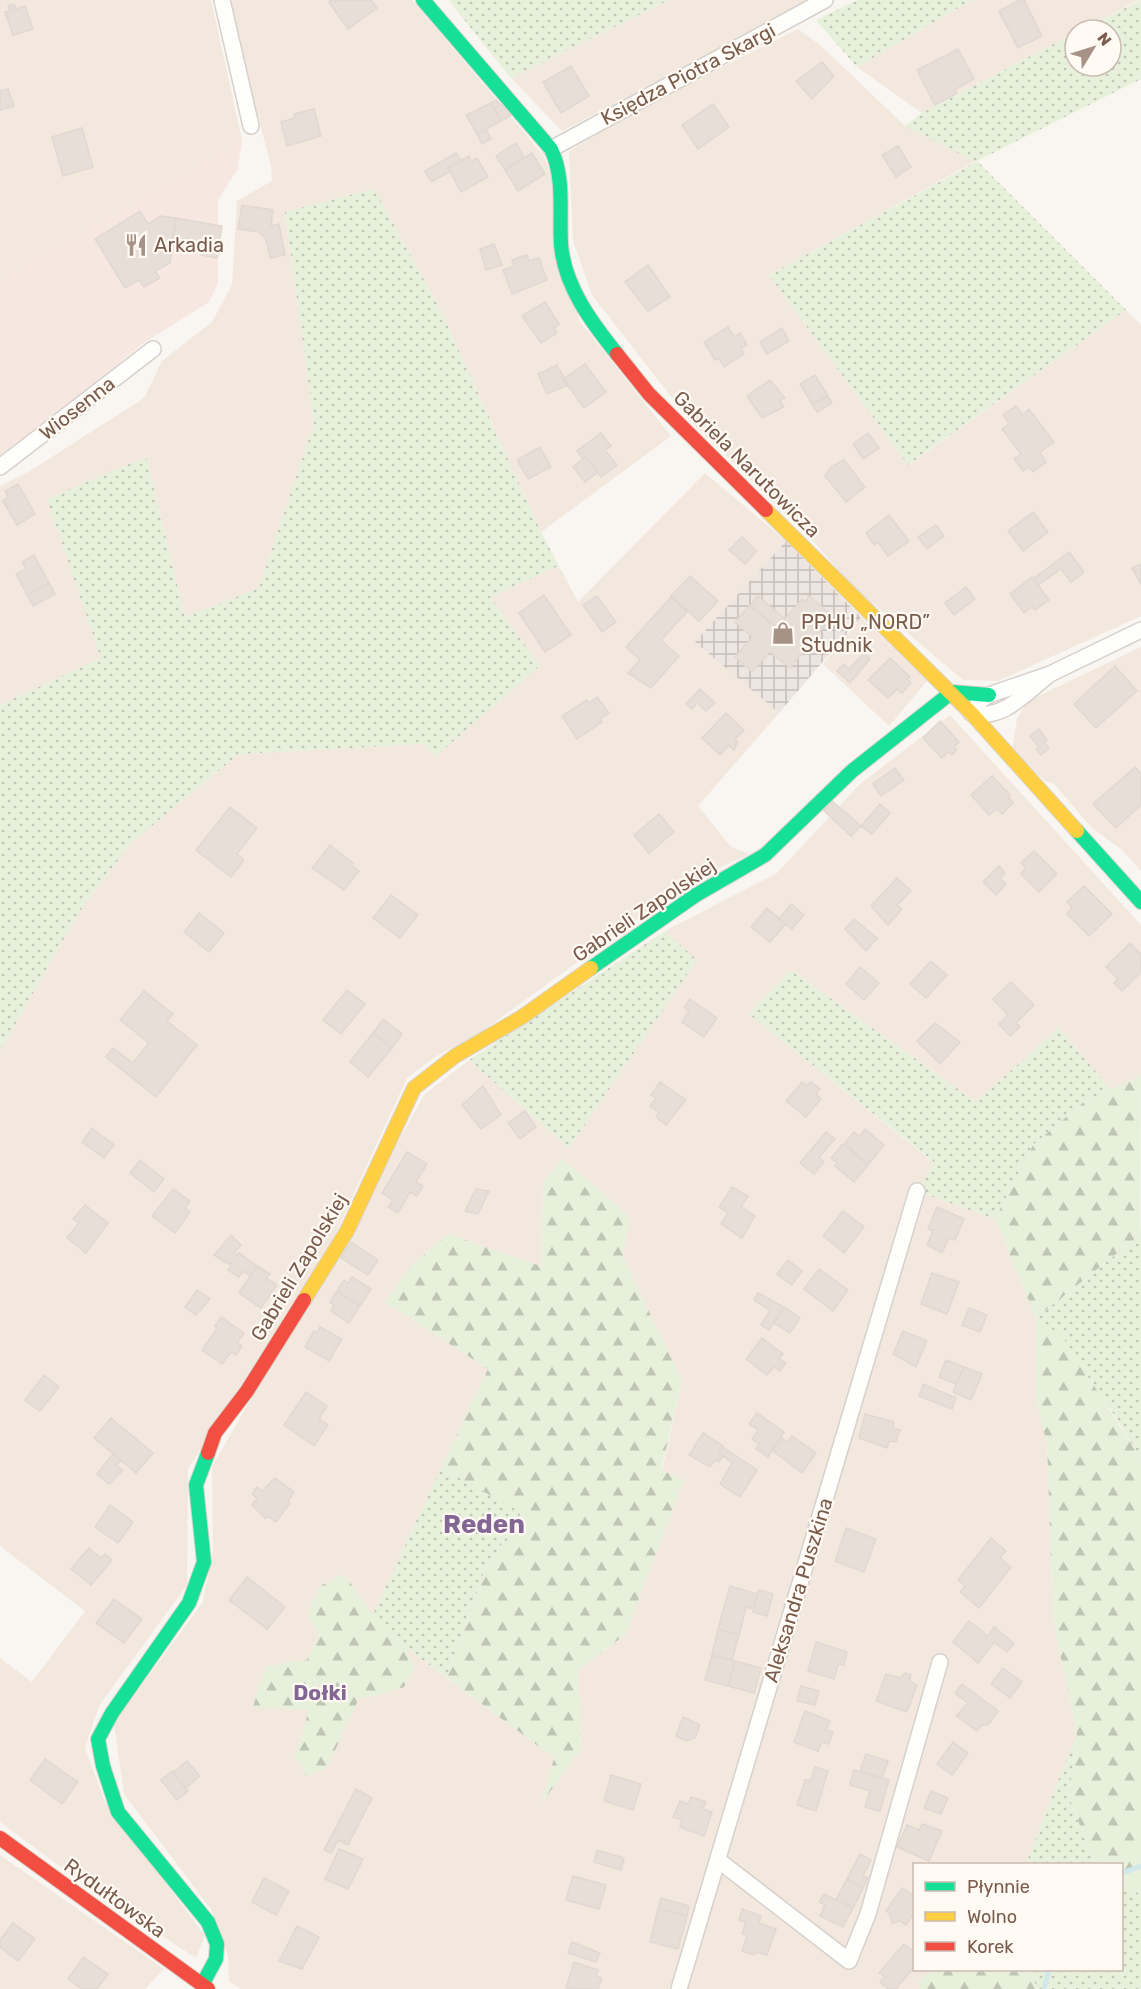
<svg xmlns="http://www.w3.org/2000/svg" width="1141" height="1989" font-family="Rubik,sans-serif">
<defs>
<pattern id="industrial-grid" width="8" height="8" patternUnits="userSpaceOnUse" patternTransform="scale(1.5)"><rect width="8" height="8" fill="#ede5e0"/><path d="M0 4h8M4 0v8" fill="none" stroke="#c5bdb8"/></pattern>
<pattern id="grass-dots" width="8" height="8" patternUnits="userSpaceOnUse" patternTransform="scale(1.5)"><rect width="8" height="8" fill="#e7f0db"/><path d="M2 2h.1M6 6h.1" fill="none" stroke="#c0c6b4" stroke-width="1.8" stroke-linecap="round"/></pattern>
<pattern id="forest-firs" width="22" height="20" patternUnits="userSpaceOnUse" patternTransform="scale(1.5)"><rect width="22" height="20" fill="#e7f0db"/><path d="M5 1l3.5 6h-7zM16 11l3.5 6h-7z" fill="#c0c6b4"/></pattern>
</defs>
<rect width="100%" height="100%" fill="#f9f5f0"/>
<!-- residential -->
<path fill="#f2e8de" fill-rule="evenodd" d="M0,0H211L242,140L0,279Z
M227,0H412L543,155L551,174L579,321L671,436L541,532L440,309L374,190L285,212L314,424L259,588L185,617L146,457L48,499L102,658L0,705V486L30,471L144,398L162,361L212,322L232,285L237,201L272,181L271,165Z
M669,0H812L562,131L511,78Z
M972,0H1139L1082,30H1075V33L922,113L857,67Z
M798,29L819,44L905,126L976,161L769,275L909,465L1126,310L1141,325V616L998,681L963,680L851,585L814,542L690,421L592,295L573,240L569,151L648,104Z
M705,473L786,541L695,642L779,713L698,806L731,847L749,854L685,884L481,1032L435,1057L407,1078L334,1237L188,1469L187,1585L99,1706L85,1748L105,1802L205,1936L196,1958L89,1888L0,1822V1658L32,1682L85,1611L0,1546V1051L79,912L131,843L239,754L424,744L435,756L489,597L558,566L578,602Z
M861,617L927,681L889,726L823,664Z
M1141,647V871L1122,850L1092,828L1054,784L1044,780L1012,750L1017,719L1028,701Z
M950,715L1141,925V1076L1111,1090L1059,1028L976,1102L791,970L749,1014L934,1163L918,1191L995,1219L1036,1318V1401L1047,1444L1053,1621L1077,1732L1026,1864H914V1970H934L919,1980L920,1989H241L229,1981L228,1956L211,1909L124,1794L114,1723L203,1602L213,1552L212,1467L425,1094L469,1060L569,1148L696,960L665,931L777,873L860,784ZM562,1158L629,1216L623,1257L682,1381L625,1635L578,1670L581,1749L542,1802L554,1758L370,1621L488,1369L385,1302L448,1234L541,1266L543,1184Z
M0,1855L164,1969L145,1989H0Z"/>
<!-- commercial -->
<path fill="#f6e8e1" d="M242,140L238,168L218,200V283L209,302L139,346L76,400L0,458V279Z"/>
<!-- industrial -->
<path fill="url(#industrial-grid)" d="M786,541L861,617L779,713L695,642Z"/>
<!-- grass -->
<path fill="url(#grass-dots)" d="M451,0H669L511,78L449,1Z
M857,0H972L857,67L816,20Z
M1141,0V79L977,161L1126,310L908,465L769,275L976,162L905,126L922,113L1075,33V66H1111V30H1082Z
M374,189L440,309L541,532L578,602L558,566L490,597L540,666L435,757L424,744L239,754L131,843L79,912L0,1051V705L101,658L47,499L146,457L185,617L259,588L314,424L285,212Z
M665,931L697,960L569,1148L469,1060Z
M791,970L976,1102L1059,1028L1111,1090L1084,1102L1033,1145L995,1219L917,1191L934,1162L749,1014Z
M1141,1216V1459L1111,1410L1036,1318L1140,1235Z
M441,1468L522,1512L484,1572L447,1678L370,1621Z
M1077,1732L1069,1797L1095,1864H1026Z
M1122,1883L1141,1895V1989H1038L1028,1970H1122Z"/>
<!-- forest -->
<path fill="url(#forest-firs)" d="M1141,1076L1140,1235L1036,1318L1062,1336L1141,1459V1895L1122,1883V1864H1095L1069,1797L1077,1732L1053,1621L1047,1444L1036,1401V1318L995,1219L1033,1145L1084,1102Z
M562,1158L629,1216L623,1257L682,1381L661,1470L684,1480L625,1635L578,1670L581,1749L541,1804L554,1758L447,1678L484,1572L522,1513L441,1468L488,1369L385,1302L411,1266L448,1234L541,1266L543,1184Z
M344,1574L386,1633L406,1648L414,1670L404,1687L376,1696L359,1698L327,1768L307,1776L295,1756L309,1710L253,1707L266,1666L307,1660L318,1635L308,1613L320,1586Z
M934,1970H1028L1037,1987L1036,1989H920L919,1980Z"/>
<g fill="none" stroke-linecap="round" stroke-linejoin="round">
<!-- stream -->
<path stroke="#d0e8ea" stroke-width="5" d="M1122,1873L1141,1866
M1044,1989L1049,1970"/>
</g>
<!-- building -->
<path fill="#e6ded7" stroke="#e2d8d2" stroke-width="1.5" d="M331,0H371L377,8L348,29L329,2Z
M1020,0H1024L1042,36L1018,48L999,11Z
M14,4L16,9L25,6L33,29L13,35L5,12L10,11L8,6Z
M958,49L974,79L954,90L957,93L935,105L917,70Z
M822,62L834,76L812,99L796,81Z
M571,66L589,96L561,113L543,82Z
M8,89L14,106L0,110V91Z
M496,100L511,115L501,121L491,103Z
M491,103L501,121L477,134L466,115Z
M713,104L729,127L698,149L682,125Z
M314,109L321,136L287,146L281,122L295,118L294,114Z
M82,128L93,167L63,176L52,137Z
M486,129L491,139L482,144L477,134Z
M516,143L524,157L505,170L496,156Z
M898,146L911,167L896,177L882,155Z
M456,153L461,161L448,168L449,172L431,182L425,171Z
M532,153L545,174L518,191L505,170Z
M469,156L471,161L477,158L488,177L461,192L448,168Z
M242,205L273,210L271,226L279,224L285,255L270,258L266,239L259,232L238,229Z
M140,211L148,224L161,216L176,218L170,263L155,271L160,278L144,287L139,280L125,288L95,239Z
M176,218L222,226L217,258L201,255V250L187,248L186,253L171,251Z
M494,244L502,265L486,270L480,249Z
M527,255L529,261L539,258L547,280L512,294L503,270L514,266L512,260Z
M648,265L670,297L648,311L625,282Z
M545,302L559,324L554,328L557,333L541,343L522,316Z
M728,327L734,337L740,333L747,345L741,348L744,354L724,367L719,358L715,360L704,342Z
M782,328L789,341L767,354L760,342Z
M585,364L606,392L584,408L563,379Z
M557,365L568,385L547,394L538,374Z
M815,375L828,396L812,404L800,384Z
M770,380L785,398L780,401L784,407L762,418L747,396Z
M827,396L832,403L817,412L812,404Z
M1016,406L1022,415L1029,409L1054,442L1040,452L1046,462L1033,472L1029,467L1023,471L1014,459L1021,454L1002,429L1009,424L1003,415Z
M601,433L611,446L605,450L617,465L601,477L586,457L583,459L577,451Z
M868,433L879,448L863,459L853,444Z
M540,447L551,467L528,479L517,460Z
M586,457L598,472L585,482L573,467Z
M844,460L865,487L846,502L825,476L831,467Z
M18,484L35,514L17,525L3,501L8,497L5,491Z
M1033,512L1048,532L1023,551L1008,531Z
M889,515L909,541L888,556L878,542L874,545L866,533Z
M936,525L944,536L927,549L918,537Z
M742,537L757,551L745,564L729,550Z
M1069,552L1084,572L1071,582L1061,569L1038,585L1033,579Z
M34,555L49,583L27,595L16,574L26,569L22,562Z
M1141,564V585L1132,568Z
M690,576L718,601L699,621L671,596Z
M1032,577L1049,600L1035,610L1032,607L1024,613L1010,594Z
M49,583L55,594L33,606L27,595Z
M966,587L975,599L954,615L945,603Z
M544,595L571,635L545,652L519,613Z
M597,596L616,622L602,632L583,605Z
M758,596L785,619L777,628L750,606Z
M809,596L833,616L790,668L770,652L752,672L735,657L752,637L735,622L750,605L777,628L802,599L805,602Z
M671,597L687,612L661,640L679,656L651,688L628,673L640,660L626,647Z
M864,653L870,659L850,683L837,671L844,664L849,669Z
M890,658L910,677L907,679L911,683L902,693L897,689L888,698L868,680Z
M1115,666L1137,691L1096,728L1074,704Z
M700,689L715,703L706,711L697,703L692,709L686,704Z
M597,697L609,713L600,719L602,722L577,739L562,716L587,700L589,703Z
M726,713L744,730L735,739L738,742L734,750L729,745L720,755L702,738Z
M940,721L959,742L954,747L957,750L952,755L948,752L942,758L923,738Z
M1039,729L1047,740L1044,742L1049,748L1041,755L1036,749L1039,747L1030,736Z
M1135,767L1141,774V805L1116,828L1093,804Z
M895,768L904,780L881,796L873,784Z
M992,776L1010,795L1009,798L1013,803L1002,814L997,809L989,815L971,795Z
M832,801L861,826L851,836L823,810Z
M880,804L890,813L872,834L861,826Z
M230,807L257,828L237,854L244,860L231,877L196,850Z
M659,814L674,832L649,853L634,835Z
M330,845L353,863L351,865L359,871L344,890L312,868Z
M1034,851L1057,874L1039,892L1021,874L1026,868L1021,863Z
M999,866L1005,873L1000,878L1006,884L996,895L983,882Z
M897,878L911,891L897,905L902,909L888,925L871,906Z
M1084,886L1112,914L1089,936L1067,914L1072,907L1067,902Z
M391,895L418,915L400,938L373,918Z
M791,904L804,915L792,929L779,919Z
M767,908L786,924L770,942L751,927Z
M199,913L224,933L209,952L184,932Z
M854,919L877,938L866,951L845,929Z
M1130,943L1141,954V972L1122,991L1114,983L1118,979L1106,967Z
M931,961L947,975L926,998L910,984Z
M860,967L879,983L864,1000L846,984Z
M1011,982L1034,1005L1016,1023L1020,1027L1010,1036L999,1024L1008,1015L993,999Z
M347,990L365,1004L341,1034L323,1020Z
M144,991L173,1014L167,1021L197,1045L156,1097L106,1057L113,1048L133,1063L149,1043L120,1020Z
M690,999L717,1018L704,1037L682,1022L689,1011L684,1007Z
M383,1019L402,1034L392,1048L373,1033Z
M935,1023L960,1042L940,1064L917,1041Z
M373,1033L392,1048L368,1077L350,1062Z
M660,1082L686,1100L666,1125L656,1117L659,1113L650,1106L656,1098L651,1095Z
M802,1082L807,1086L811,1082L820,1089L816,1094L821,1099L806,1117L786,1101Z
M483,1086L501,1115L481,1129L462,1105Z
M525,1111L536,1127L520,1139L508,1123Z
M92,1128L114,1145L104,1158L82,1142Z
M865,1129L884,1145L868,1165L845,1143L854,1132L859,1137Z
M826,1132L835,1139L819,1157L824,1162L814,1174L800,1163Z
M843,1144L868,1165L854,1182L835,1166L837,1163L831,1158Z
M407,1152L427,1164L416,1182L423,1186L417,1196L410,1192L398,1213L388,1207L393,1200L382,1193Z
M140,1160L164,1179L154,1192L130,1173Z
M732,1187L748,1196L741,1207L755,1216L742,1238L721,1224L728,1213L719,1207Z
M173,1189L190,1201L185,1208L190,1212L175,1233L152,1216Z
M476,1189L489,1191L478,1214L465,1211Z
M85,1205L108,1223L86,1253L67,1238L79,1223L73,1219Z
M937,1207L964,1219L955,1240L949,1238L942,1253L927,1245L933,1231L928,1229Z
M843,1211L864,1227L844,1253L823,1236Z
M231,1235L241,1245L234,1253L237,1255L239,1253L257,1266L250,1276L243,1271L239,1277L228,1270L232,1263L228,1264L214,1255Z
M351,1242L378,1260L368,1275L341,1258Z
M788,1260L802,1271L792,1285L777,1274Z
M257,1266L270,1274L266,1278L277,1285L261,1308L239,1293Z
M819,1269L848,1290L833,1311L804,1289Z
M932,1273L959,1282L947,1314L921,1304Z
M352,1277L371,1289L360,1306L337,1291L344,1280L348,1283Z
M197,1290L210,1299L196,1315L185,1307Z
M337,1291L360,1306L349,1323L331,1311L334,1305L330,1302Z
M758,1293L784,1307L769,1330L761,1325L770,1310L754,1300Z
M784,1307L800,1318L790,1333L774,1323Z
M969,1308L987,1315L980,1332L962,1325Z
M221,1317L244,1333L237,1343L242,1346L236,1355L231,1352L222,1364L202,1350L217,1328L215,1326Z
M320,1327L342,1339L329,1361L305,1347L314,1331L317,1333Z
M903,1331L927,1341L916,1367L893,1354Z
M762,1338L783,1354L779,1359L786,1363L780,1371L774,1367L767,1375L746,1359Z
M946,1360L964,1367L956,1384L939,1377Z
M964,1367L982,1374L971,1400L953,1392Z
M44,1375L59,1387L40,1411L25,1400Z
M923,1384L956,1398L952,1409L919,1396Z
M306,1392L327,1406L319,1419L328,1425L314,1446L284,1425Z
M757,1413L784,1432L768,1457L756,1449L759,1444L752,1439L758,1430L749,1424Z
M865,1414L894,1422L893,1428L900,1430L896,1442L889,1441L887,1448L859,1438Z
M111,1418L153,1453L136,1473L94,1438Z
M703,1433L723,1446L719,1453L723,1456L719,1462L715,1460L710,1467L689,1455Z
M792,1436L816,1453L802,1473L772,1450L781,1437L787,1442Z
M723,1447L757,1470L740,1497L720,1484L732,1463L719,1453Z
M113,1454L121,1460L116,1465L123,1470L109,1484L97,1474Z
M275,1478L294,1492L288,1501L290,1503L276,1522L269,1517L265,1518L252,1505L257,1498L252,1494L257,1487L262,1491Z
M110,1505L133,1522L118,1543L95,1527Z
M846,1528L876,1539L864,1572L835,1561Z
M991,1538L1006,1551L1000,1558L1011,1567L979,1608L960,1592L965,1586L958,1580Z
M89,1548L101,1558L105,1554L112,1560L91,1585L71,1569Z
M247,1577L285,1607L267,1629L229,1600Z
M730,1586L758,1594L754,1609L746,1607L739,1635L718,1629Z
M759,1590L773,1594L767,1616L753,1612Z
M114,1599L142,1619L124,1643L96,1623Z
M969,1621L988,1636L994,1627L1014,1643L1007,1652L994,1642L978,1663L953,1642Z
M718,1629L739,1635L732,1660L712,1655Z
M816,1642L847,1652L844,1665L838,1664L834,1679L808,1671Z
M712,1655L735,1661L728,1686L705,1680Z
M735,1661L761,1668L754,1693L728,1686Z
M1003,1668L1022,1682L1010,1698L991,1684Z
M905,1673L911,1675L909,1681L917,1685L907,1712L876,1701L886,1674L900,1678Z
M962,1684L998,1711L989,1724L981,1726L977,1731L956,1716L968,1703L955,1693Z
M801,1686L819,1691L815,1705L797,1701Z
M805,1711L830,1721L826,1730L833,1732L829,1744L822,1742L818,1751L794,1742Z
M683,1717L700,1725L695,1738L686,1741L676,1736Z
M953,1742L968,1753L952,1775L937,1764Z
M866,1754L888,1761L882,1778L860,1771Z
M45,1759L78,1782L62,1804L30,1780Z
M187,1761L200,1776L186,1788L173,1773Z
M815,1767L828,1771L816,1811L797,1805L805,1780H811Z
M854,1770L889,1780L880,1811L865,1807L870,1791L850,1785Z
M172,1771L188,1791L177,1800L161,1780Z
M611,1775L641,1784L633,1810L604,1801Z
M356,1789L372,1798L348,1845L338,1840L331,1853L324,1850Z
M931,1791L948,1798L941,1814L924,1808Z
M691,1797L706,1802L703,1809L712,1812L704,1836L680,1827L682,1820L673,1817L680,1801L688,1804Z
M922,1824L942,1831L929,1861L897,1847L907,1825L919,1830Z
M339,1849L363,1859L348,1889L325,1879Z
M597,1850L624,1858L621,1870L594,1862Z
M860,1854L871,1860L863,1876L868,1878L863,1888L847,1879Z
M573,1876L606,1885L599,1909L566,1900Z
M264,1878L289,1891L276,1915L252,1902Z
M847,1879L863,1888L853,1908L836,1900Z
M902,1888L914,1896V1913L906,1925L900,1921L892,1923L890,1914L886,1911Z
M824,1894L853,1908L843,1927L820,1916L825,1905L819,1902Z
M661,1898L689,1906L687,1916L658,1909Z
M658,1909L687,1916L678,1949L650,1942Z
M742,1909L761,1916L759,1923L776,1929L767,1955L756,1952L754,1955L742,1951L747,1935L742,1934L746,1922L739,1920Z
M13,1923L35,1939L18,1961L0,1947V1940Z
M297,1926L319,1937L302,1969L279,1961Z
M572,1942L600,1953L596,1962L568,1953Z
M904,1944L914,1952V1967L896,1989H888L880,1982L885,1977L879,1973Z
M83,1957L108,1974L97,1989H82L68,1979Z
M574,1962L598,1970L596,1976L602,1978L598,1989L566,1988Z"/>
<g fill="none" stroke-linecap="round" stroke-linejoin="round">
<!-- street casing -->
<g stroke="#d7d1cb" stroke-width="18">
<path id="street" d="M222,0L251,126
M551,149L825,0
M0,467L153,349
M1050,674C1026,692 1004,721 971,713L981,700L989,695L1050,674L1141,630
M718,1860L849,1961L868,1914L940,1662
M679,1989L917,1191"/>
</g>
<!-- fast casing -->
<g stroke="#d9d2cb" stroke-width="16">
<path id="fast" d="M423,0L551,149C565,178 559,212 561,244C564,286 592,323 617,354
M1077,831L1141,902
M591,968L696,895L765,855L852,771L952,692L989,695
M202,1985L216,1959L217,1944L208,1922L118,1812L103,1766L98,1739L112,1713L189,1603L204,1562L196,1485L208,1453"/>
</g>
<!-- slow casing -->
<g stroke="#d9d2cb" stroke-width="16">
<path id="slow" d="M766,510L971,713L1077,831
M304,1300L347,1231L414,1088L455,1056L522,1017L591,968"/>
</g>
<!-- jam casing -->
<g stroke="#d9d2cb" stroke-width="16">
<path id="jam" d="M617,354L649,394L766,510
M208,1453L215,1433L247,1391L304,1300
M0,1838L208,1989"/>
</g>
<!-- street -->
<use href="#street" stroke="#fefefd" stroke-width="15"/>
<!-- fast -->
<use href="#fast" stroke="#16e098" stroke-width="14"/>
<!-- slow -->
<use href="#slow" stroke="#ffcf43" stroke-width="14"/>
<!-- jam -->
<use href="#jam" stroke="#f24e42" stroke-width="14"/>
</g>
<!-- icons -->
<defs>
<g id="restaurant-bare" transform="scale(1.8)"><path d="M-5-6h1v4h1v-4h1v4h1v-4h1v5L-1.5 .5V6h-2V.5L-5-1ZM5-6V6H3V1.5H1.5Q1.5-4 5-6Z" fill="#a69286" stroke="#fffaf3" stroke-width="2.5" paint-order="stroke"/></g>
<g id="shop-bare" transform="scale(1.8)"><path d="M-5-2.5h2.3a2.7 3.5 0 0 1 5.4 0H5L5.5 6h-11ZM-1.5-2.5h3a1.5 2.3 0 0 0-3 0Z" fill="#a69286" stroke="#fffaf3" stroke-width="2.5" paint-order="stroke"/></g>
</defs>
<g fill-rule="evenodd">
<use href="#restaurant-bare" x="136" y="245"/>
<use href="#shop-bare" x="783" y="633"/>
</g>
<g text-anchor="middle" stroke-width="4.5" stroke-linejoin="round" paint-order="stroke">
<!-- street labels -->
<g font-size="20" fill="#7a5c4d" stroke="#fffaf3">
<text transform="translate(688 74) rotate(-28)" y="7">Księdza Piotra Skargi</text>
<text transform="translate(77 408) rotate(-38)" y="7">Wiosenna</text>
<text transform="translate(747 464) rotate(45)" y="7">Gabriela Narutowicza</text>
<text transform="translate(644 910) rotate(-34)" y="7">Gabrieli Zapolskiej</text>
<text transform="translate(299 1267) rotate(-59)" y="7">Gabrieli Zapolskiej</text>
<text transform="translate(798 1590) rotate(-73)" y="7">Aleksandra Puszkina</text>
<text transform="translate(115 1898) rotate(36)" y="7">Rydułtowska</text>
</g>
<!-- poi labels -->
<g font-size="20" fill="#7a5c4d" stroke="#fffaf3" text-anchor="start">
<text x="154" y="252">Arkadia</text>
<text x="801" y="629">PPHU „NORD”<tspan x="801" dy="23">Studnik</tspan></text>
</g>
<!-- neighbourhood labels -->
<g font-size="21" font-weight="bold" fill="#846695" stroke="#fffaf3">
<text x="320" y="1700">Dołki</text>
</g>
<!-- district labels -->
<g font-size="26" font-weight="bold" fill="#846695" stroke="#fffaf3">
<text x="484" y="1533">Reden</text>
</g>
</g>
<!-- legend -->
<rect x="913" y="1863" width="210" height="108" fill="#fffaf3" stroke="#cabbb1" stroke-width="1.5"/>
<rect x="925" y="1882" width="30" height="9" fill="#16e098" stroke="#cabbb1" stroke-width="1.5"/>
<text x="967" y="1893" font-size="18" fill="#7a5c4d">Płynnie</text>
<rect x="925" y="1912" width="30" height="9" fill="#ffcf43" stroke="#cabbb1" stroke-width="1.5"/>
<text x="967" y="1923" font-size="18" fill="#7a5c4d">Wolno</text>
<rect x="925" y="1942" width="30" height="9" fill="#f24e42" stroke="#cabbb1" stroke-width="1.5"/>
<text x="967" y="1953" font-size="18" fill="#7a5c4d">Korek</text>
<!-- north arrow -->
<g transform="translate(1093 48) rotate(52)"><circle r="28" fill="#fffaf3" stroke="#cabbb1" stroke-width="1.5"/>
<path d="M0-4.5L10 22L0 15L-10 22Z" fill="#a69286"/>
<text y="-9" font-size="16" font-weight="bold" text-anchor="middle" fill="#7a5c4d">N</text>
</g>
</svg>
